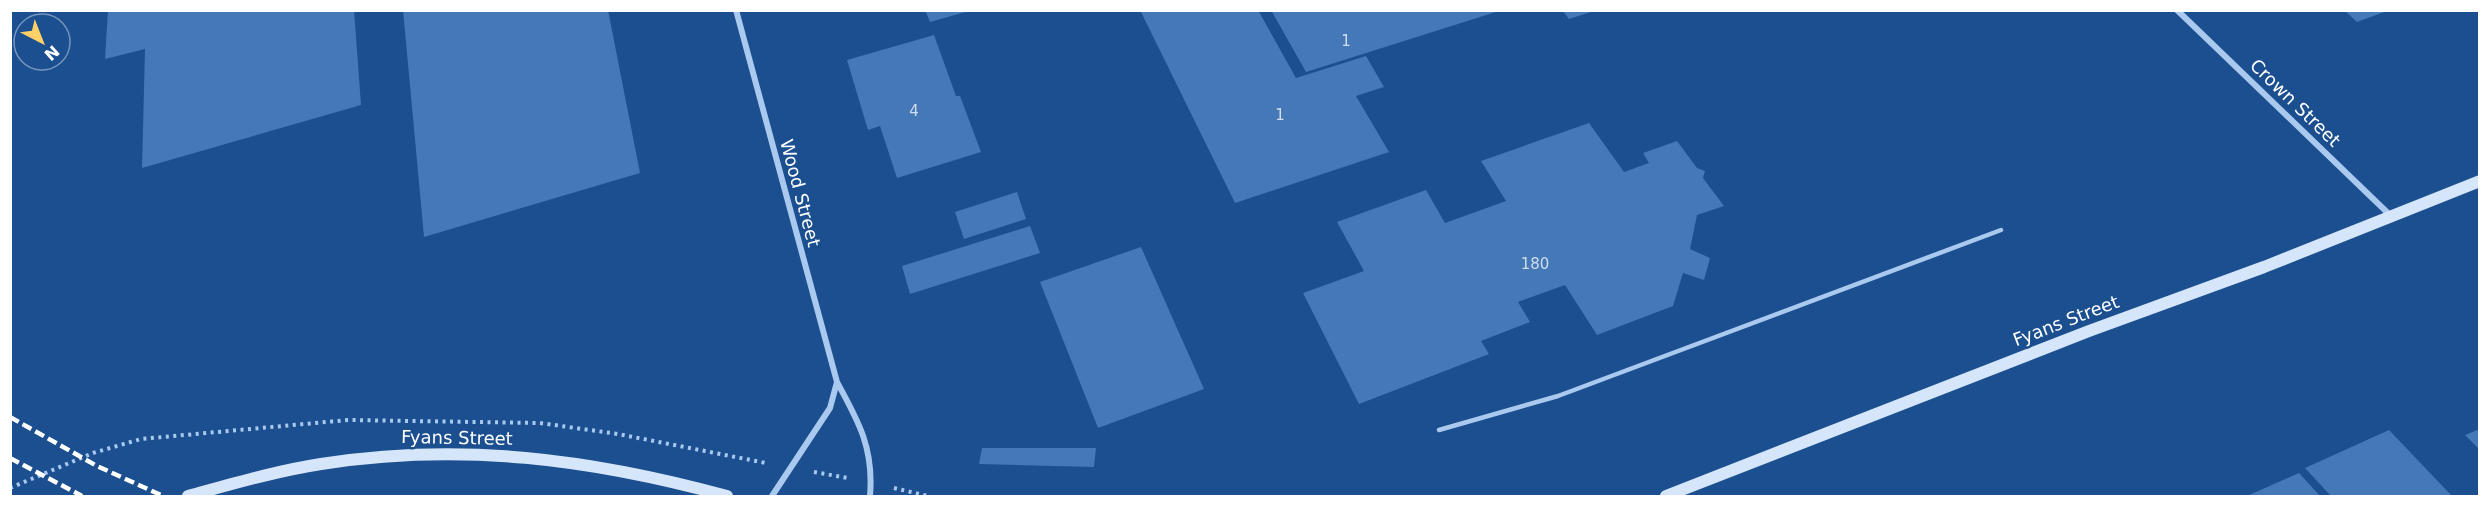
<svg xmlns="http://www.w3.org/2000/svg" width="2490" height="507" font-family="'DejaVu Sans',sans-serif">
<rect width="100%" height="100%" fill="#1b4f8f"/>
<!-- building -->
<path fill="#4478b7" d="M108,10H354L361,105L142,168L145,49L105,59Z
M403,10H608L640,173L424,237Z
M925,10H969V11L930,22Z
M1140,10H1258L1296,78L1366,56L1384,87L1356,96L1389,152L1235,203Z
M1271,10H1499V11L1306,72Z
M1562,10H1594V11L1569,19Z
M2344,10H2387V11L2357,22Z
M934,35L956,96H960L981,152L897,178L880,126L868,130L847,60Z
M1589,123L1624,172L1649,163L1643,153L1677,141L1697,168L1705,171L1703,178L1724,206L1697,215L1690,249L1710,258L1704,280L1683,273L1673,306L1597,335L1565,285L1518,302L1530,322L1481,341L1489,354L1359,404L1303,293L1364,271L1337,222L1426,190L1445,223L1506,201L1481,161Z
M1017,192L1026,219L964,239L955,212Z
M1030,226L1040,253L910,294L902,266Z
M1141,247L1204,389L1098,428L1040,282Z
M2480,429V450L2465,435Z
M2389,430L2452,496H2331L2305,468Z
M982,448H1096L1094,467L979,464Z
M2299,473L2320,496H2247Z"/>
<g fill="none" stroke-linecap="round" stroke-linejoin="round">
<!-- path -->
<path stroke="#a9c9ee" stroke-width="4" stroke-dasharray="3 4.5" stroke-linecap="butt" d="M814,472L848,478
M10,488L93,453L141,439L348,420L540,423L618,434L766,463
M894,488L928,496"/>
<!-- lane -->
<path stroke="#a9c9ee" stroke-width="4.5" d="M1439,430L1558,396L2001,230"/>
<!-- street -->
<path stroke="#a9c9ee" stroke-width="6" d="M736,10L837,382C859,422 874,449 870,496
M2177,10L2392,217
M772,496L830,408L837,382"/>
<!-- secondary -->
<path stroke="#d6e6fa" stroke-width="12" d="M188,496C232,484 276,471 321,464C461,442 591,459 727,496
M1666,496L2089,331L2264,267L2480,181"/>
<!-- rail -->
<path stroke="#fff" stroke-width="4.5" stroke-dasharray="10 4.5" stroke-linecap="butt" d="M10,417L97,466L163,496
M10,458L82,496"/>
</g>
<g text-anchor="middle" stroke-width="5" stroke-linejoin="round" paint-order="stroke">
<!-- number labels -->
<g font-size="15" fill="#d0dded">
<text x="1346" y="46">1</text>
<text x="914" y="116">4</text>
<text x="1280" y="120">1</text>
<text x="1535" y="269">180</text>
</g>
<!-- street labels -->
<g font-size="18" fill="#fff" stroke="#1b4f8f">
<text transform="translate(2295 103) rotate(44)" y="6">Crown Street</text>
<text transform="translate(800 193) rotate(75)" y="6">Wood Street</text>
<text transform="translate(2066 321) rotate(-21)" y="6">Fyans Street</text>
<text transform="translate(457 438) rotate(1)" y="6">Fyans Street</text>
</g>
</g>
<!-- border -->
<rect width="2490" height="507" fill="none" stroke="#ffffff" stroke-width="24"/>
<!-- north arrow -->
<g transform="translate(42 42) rotate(138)"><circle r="28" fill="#1b4f8f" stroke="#7695bc" stroke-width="1.5"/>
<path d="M0-4.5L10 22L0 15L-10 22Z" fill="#ffd166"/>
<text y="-9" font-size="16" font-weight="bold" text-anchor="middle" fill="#ffffff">N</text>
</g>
</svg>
